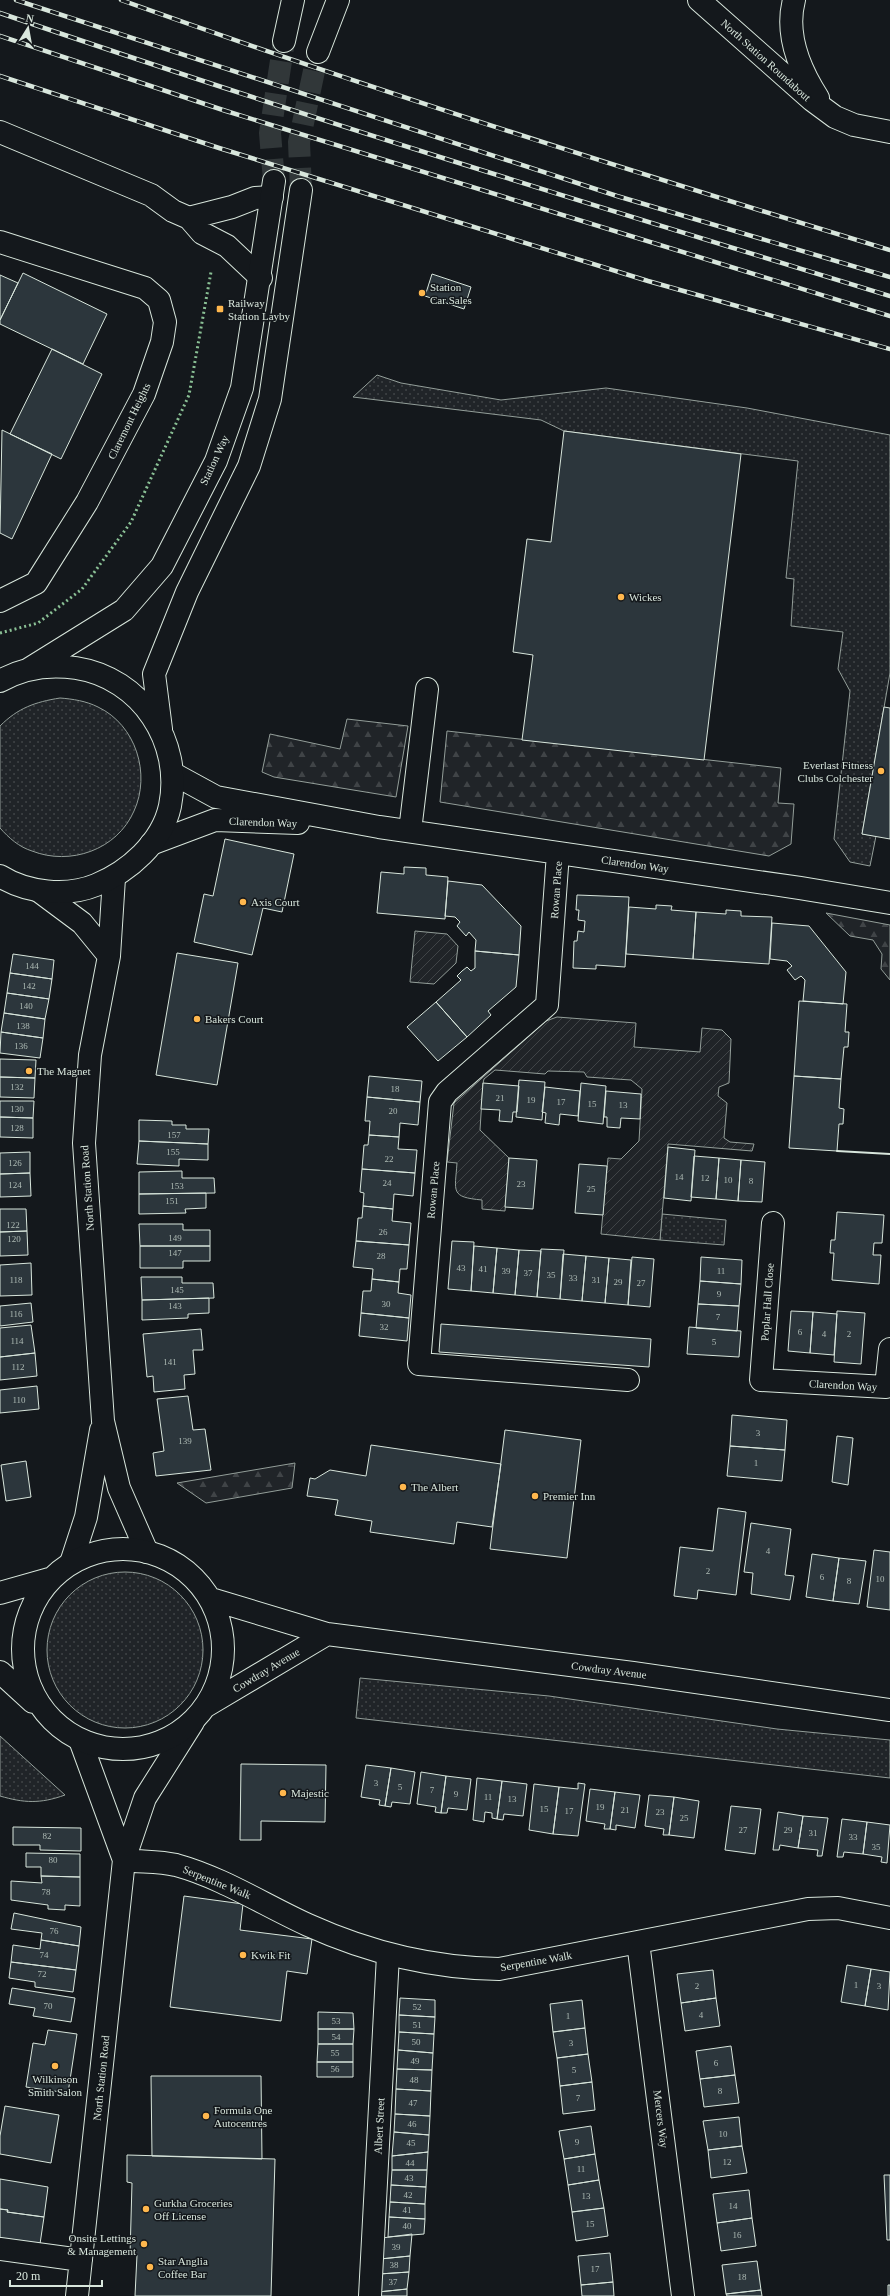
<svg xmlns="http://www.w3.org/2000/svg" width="890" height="2296" font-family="Georgia,serif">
<defs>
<pattern id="grass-dots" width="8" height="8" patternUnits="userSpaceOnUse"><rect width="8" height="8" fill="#202428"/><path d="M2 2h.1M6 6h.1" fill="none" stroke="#404447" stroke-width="1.8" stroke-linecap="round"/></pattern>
<pattern id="forest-firs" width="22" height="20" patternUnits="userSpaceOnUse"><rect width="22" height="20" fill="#202428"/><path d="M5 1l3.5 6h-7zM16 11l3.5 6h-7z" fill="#404447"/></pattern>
<pattern id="garden-furrows" width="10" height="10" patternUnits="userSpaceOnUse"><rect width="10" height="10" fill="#202428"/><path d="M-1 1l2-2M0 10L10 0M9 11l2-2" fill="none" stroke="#404447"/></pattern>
</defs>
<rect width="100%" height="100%" fill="#14181c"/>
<!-- grass -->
<path fill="url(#grass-dots)" stroke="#939e99" d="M377,375L401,383L501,400L606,388L747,408L890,435V673L862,834L876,836L870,866L850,862L834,839L850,691L838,669L843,632L791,626L794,579L786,578L798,461L564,431L541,420L353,397Z
M60,698C73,699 86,701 98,707C136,725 151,774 134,811C117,850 70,866 32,851C19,847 9,838 0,828V726C18,708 35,702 60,698Z
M662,1214L726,1220L724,1245L660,1240Z
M47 1650a78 78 0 1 1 156 0a78 78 0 1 1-156 0Z
M360,1678L549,1696L777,1729L890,1740V1778L356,1718Z
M0,1736L65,1795C40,1804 24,1803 0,1796Z"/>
<!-- forest -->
<path fill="url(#forest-firs)" stroke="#939e99" d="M347,719L408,726L396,797L274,777L262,772L270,734L340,749Z
M447,731L781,768L778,803L794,804L791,844L769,856L440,802Z
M826,913L890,925V980L881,969L882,954L873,940L850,936Z
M295,1463L292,1488L206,1503L177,1483Z"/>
<!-- garden -->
<path fill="url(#garden-furrows)" stroke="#939e99" d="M415,931L447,934L458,946L456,963L434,984L410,982Z
M557,1017L636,1023L634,1047L700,1052L702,1028L722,1030L731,1039L729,1083L719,1087L718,1096L727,1103L724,1138L730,1142L754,1144L752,1151L668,1144L660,1240L601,1234L608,1158L621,1159L639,1141L642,1089L631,1080L587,1077L584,1072L548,1071L545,1074L495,1070L484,1079L483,1083L480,1130L509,1158L505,1211L482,1209V1200C450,1197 455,1192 457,1163L447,1162L454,1103L546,1021Z"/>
<!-- building -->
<path fill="#2c363c" stroke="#d8e6dc" d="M23,273L107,314L83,364L0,324V320Z
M432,274L471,287L464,309L425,296Z
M0,275L18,283L0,320Z
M52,349L102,374L61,459L10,434Z
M2,430L52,454L12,539L0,533Z
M564,431L741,454L704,760L522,740L533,655L513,652L527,539L551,542Z
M884,707L890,708V839L862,834Z
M225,839L294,854L282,912L263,908L252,955L194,942L204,894L213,896Z
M404,867L426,868V875L448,877L445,919L377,913L381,872L404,874Z
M448,881L482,885L521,926L519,955L475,951L476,940L469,932L466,936L457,926L460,922L455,917L445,916Z
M577,895L629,897L625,967L596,965V969L573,968L574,941H577L578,931L584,932L585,921L578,920L579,910H576Z
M656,905L672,906L671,910L696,912L693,959L626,954L629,907L656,909Z
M726,910L741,911V916L772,917L769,964L693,959L696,912L726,914Z
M772,923L809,926L846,972L843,1004L803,1001L805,980L801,976L795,980L787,970L792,966L787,961L770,959Z
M475,951L519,955L516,987L488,1011L491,1015L467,1037L436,1002L461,980L457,976L462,971L467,967L471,971L475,968Z
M177,953L238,963L217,1085L156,1075Z
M13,954L54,960L52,979L10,973Z
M10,973L52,979L49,999L7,993Z
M7,993L49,999L45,1019L4,1013Z
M799,1001L847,1004L845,1032H849L848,1047H844L841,1079L794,1076Z
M436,1002L467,1037L438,1061L407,1027Z
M4,1013L45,1019L43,1038L1,1032Z
M1,1032L43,1038L40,1058L0,1053Z
M0,1059L36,1060L35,1078L0,1077Z
M369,1076L422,1081L420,1102L367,1097Z
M794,1076L841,1079L839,1108L844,1109L843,1124H839L837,1151L789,1148Z
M0,1077L35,1078L34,1098L0,1097Z
M519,1080L545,1082L542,1120L516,1117Z
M483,1083L519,1086L517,1112H513L512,1122L499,1121L500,1110L481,1109Z
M581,1083L606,1086L603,1124L578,1121Z
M545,1087L580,1091L578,1116L560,1114L559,1125L545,1123L546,1113L542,1112Z
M606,1091L641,1094L640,1119L621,1118L620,1128L607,1127V1117H604Z
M367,1097L420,1102L418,1125L400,1123L399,1137L369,1135L370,1121H365Z
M0,1101H34L33,1118L0,1117Z
M0,1117L33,1118V1138L0,1137Z
M139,1120L172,1121V1125H186V1129H209L208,1144L139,1141Z
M369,1135L399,1137L398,1149L417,1150L415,1173L362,1169L364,1145H368Z
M139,1141L208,1144V1160L179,1159V1166L137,1164Z
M668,1147L695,1150L691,1201L664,1198Z
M30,1152V1173L0,1174V1153Z
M694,1156L719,1158L716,1199L691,1197Z
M509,1158L537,1160L533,1209L505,1207Z
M719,1158L741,1160L738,1201L716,1199Z
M741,1160L765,1162L762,1202L738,1201Z
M579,1164L607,1166L603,1215L575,1213Z
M362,1169L415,1173L413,1196L394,1194L393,1209L363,1206L364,1193L360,1192Z
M182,1171V1178H214L215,1193L139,1194V1172Z
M30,1173L31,1196L0,1197V1174Z
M206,1193V1208L185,1209L186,1213L139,1214V1194Z
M363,1206L393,1209L392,1221L411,1223L409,1245L356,1241L358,1218H362Z
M0,1209H26L27,1231L0,1232Z
M837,1212L884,1215L882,1243H874L873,1255H881L879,1284L832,1280L834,1253H830L831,1240H835Z
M139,1224H183V1230H210V1246H140Z
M27,1231L28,1255L0,1256V1232Z
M356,1241L409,1245L407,1269H400L399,1282L372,1279L373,1269L353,1267Z
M452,1241L474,1242L471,1291L448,1289Z
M140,1246H210V1261H183V1268H140Z
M474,1246L497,1248L493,1293L471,1291Z
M497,1248L519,1250L515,1295L493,1293Z
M541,1249L564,1250L560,1299L537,1297Z
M519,1250L541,1251L537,1297L515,1295Z
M563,1254L586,1256L582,1301L560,1299Z
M586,1256L609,1258L605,1303L582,1301Z
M632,1257L654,1259L650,1307L628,1305Z
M701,1257L742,1260L741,1284L700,1281Z
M609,1258L631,1260L628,1305L605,1303Z
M31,1263L32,1295L0,1296V1265Z
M141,1277H182V1283H213L214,1298L142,1300Z
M372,1279L399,1282L398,1293L411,1295L409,1318L361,1313L363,1291H371Z
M700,1281L741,1284L739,1306L698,1304Z
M209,1298V1313L188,1314V1318L142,1320V1300Z
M31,1303L33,1322L0,1326V1306Z
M698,1304L739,1306L737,1331L696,1328Z
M791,1311L813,1312L810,1353L788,1351Z
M837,1311L865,1313L861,1364L834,1362Z
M813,1312L837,1314L834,1355L810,1353Z
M361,1313L409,1318L407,1341L359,1336Z
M441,1324L651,1339L649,1367L439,1352Z
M31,1325L35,1353L0,1357V1328Z
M689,1327L741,1331L739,1357L687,1354Z
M201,1329L203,1350H193L195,1374L184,1375L185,1389L154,1392L153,1376L147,1377L143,1334Z
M35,1353L37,1376L0,1380V1357Z
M37,1386L39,1409L0,1413V1390Z
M188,1396L193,1430L205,1429L211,1470L156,1476L153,1453L164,1451L157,1399Z
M732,1415L787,1420L785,1450L730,1446Z
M505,1430L581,1440L567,1558L490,1549Z
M837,1436L853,1438L848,1485L832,1482Z
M371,1445L501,1464L492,1527L457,1522L454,1544L370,1532L372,1521L335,1515L338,1500L307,1496L310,1478L315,1479L330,1470L366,1476Z
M730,1446L785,1450L782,1481L727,1476Z
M26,1461L31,1497L6,1501L1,1465Z
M718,1508L746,1512L736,1595L698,1590L697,1599L674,1596L680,1547L713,1551Z
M751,1523L791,1529L785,1575L794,1576L790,1600L751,1594L753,1573L744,1572Z
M874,1550L890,1552V1610L867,1607Z
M812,1554L839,1558L833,1601L806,1597Z
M839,1558L866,1561L859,1604L833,1601Z
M241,1764L326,1765L325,1822L261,1821V1840H240Z
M366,1765L391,1768L385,1806L379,1805L380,1800L361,1797Z
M391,1768L415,1772L410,1804L392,1802L391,1807L385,1806Z
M421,1772L446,1776L441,1813L435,1812L436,1807L417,1804Z
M446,1776L471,1779L467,1810L448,1808L447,1813H441Z
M477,1778L502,1781L497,1819L492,1818V1813L485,1812L484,1822L473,1820Z
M502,1781L527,1784L523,1816L504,1814L503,1820L497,1819Z
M578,1783L585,1784L578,1836L553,1834L559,1787L578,1789Z
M534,1784L559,1787L553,1834L529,1830Z
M590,1789L615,1792L610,1829H604L605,1824L586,1821Z
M615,1792L640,1795L635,1828L616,1825V1830L610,1829Z
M649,1795L674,1797L669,1835H663L664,1829L645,1826Z
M674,1797L699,1801L694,1838L669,1835Z
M731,1806L761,1809L755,1854L725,1850Z
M778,1812L803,1816L798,1848L780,1845L779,1850H773Z
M803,1816L828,1818L822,1856H817L818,1850L798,1848Z
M842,1819L867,1822L863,1854L844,1852L843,1857H837Z
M867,1822L890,1825L887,1863L881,1862L882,1857L863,1854Z
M13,1827L81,1828V1851L40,1850V1845H13Z
M26,1853L80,1854V1877L41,1876V1867H26Z
M41,1876L80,1877V1906L65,1905V1910L48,1909V1905L11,1900V1881L42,1883Z
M184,1896L243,1904L240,1930L312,1939L307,1974L287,1971L281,2021L170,2007Z
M14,1913L81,1927L79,1946L41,1940L42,1933L11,1929Z
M41,1940L79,1946L76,1970L11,1962L13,1945L40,1949Z
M11,1962L76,1970L73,1992L35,1987V1982L9,1978Z
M847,1965L871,1969L865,2006L841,2002Z
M871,1969L890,1972L888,2010L865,2006Z
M713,1970L716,1998L681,2003L677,1974Z
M12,1988L75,1998L71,2022L33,2016L35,2008L9,2004Z
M400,1998L435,2000V2017L399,2015Z
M716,1998L720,2026L685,2031L681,2003Z
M582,2000L585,2028L553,2032L550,2004Z
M318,2012L353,2013L354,2029H318Z
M399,2015L435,2017L434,2034L399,2032Z
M585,2028L588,2054L557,2058L553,2032Z
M318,2029H354L353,2044H318Z
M48,2030L77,2034L68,2093L26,2087L33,2043L45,2045Z
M399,2032L434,2034L433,2053L398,2050Z
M318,2044H353V2062H317Z
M731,2046L735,2075L700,2079L696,2051Z
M398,2050L433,2053L432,2070L397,2069Z
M588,2054L592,2082L560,2086L557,2058Z
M317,2062H353V2077H317Z
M397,2069L432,2070L431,2091L396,2089Z
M735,2075L739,2103L704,2107L700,2079Z
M151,2076H261L262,2159L152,2156Z
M592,2082L595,2110L563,2114L560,2086Z
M396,2089L431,2091L430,2116L395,2114Z
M5,2106L59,2115L51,2163L0,2154V2136Z
M395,2114L430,2116L429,2135L394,2132Z
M739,2117L742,2146L708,2150L703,2121Z
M591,2126L595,2154L564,2159L559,2131Z
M394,2132L429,2135L428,2152L392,2156Z
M742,2146L747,2173L711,2178L708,2150Z
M428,2152L427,2170H392V2156Z
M595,2154L599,2180L568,2185L564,2159Z
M127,2155L275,2159L271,2296H135L137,2255H130L132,2183L127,2182Z
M392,2170H427L426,2187L391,2185Z
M884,2175H890V2240H887Z
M0,2179L48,2187L44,2217L7,2212L8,2210L0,2209Z
M599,2180L604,2208L572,2212L568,2185Z
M391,2185L426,2187L425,2204L390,2202Z
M749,2190L752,2218L717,2223L713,2194Z
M390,2202L425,2204V2219L389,2217Z
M604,2208L608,2236L576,2241L572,2212Z
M0,2209L8,2210L7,2212L44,2217L40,2244L0,2238Z
M389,2217L425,2219L424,2234L388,2237Z
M752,2218L756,2246L721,2251L717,2223Z
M412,2234L410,2256L380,2259L382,2238Z
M610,2253L613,2282L581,2285L578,2256Z
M410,2256L409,2272L379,2274L380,2259Z
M757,2261L761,2290L726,2294L722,2265Z
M409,2272L407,2289L378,2292L379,2274Z
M613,2282L614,2296H582L581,2285Z
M888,2285H890V2296H888Z
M407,2289V2296H377L378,2292Z
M761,2290L762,2296H727L726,2294Z"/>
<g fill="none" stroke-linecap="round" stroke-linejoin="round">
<!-- major-tunnel -->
<path stroke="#313739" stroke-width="22" stroke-dasharray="22 11" stroke-linecap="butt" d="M274,181L270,133L284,41
M301,190L299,142L318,52"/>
<!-- minor casing -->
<g stroke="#d8e6dc" stroke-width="24">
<path id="minor" d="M0,132L151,195L173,211L189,218L202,233L227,246L261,278
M189,218L232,207L255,198L272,197
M0,242L145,288L159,300L165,322L162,342L144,394L87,502L36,583L0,601
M172,773L216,797L379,827L800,888L890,903
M410,831L427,689
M151,844L215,820L298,823
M558,853L547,1005L447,1092L440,1102L419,1364L628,1380
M114,878L109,956L90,1055L84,1143L103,1421L119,1488L147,1552
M39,891L82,923L109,956
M773,1223L761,1380L886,1387L890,1349
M71,1563L86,1517L101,1430
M80,1740L124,1860
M124,1860C141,1862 160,1861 176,1865C223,1878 264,1905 308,1925C370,1953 431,1968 499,1969L808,1909L838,1908L890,1918
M638,1942L683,2296
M0,2249L81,2260
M77,2296L124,1860L145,1798L193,1722
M370,2296L388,1955"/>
</g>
<!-- major casing -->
<g stroke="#d8e6dc" stroke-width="24">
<path id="major" d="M699,0L812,100L835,117L854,125L890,132
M794,0C785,34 800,70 818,98
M284,41L293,0
M318,52L338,0
M29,669L124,610L162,566L216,461L242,388L274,181
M0,681C23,668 50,664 76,668C141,678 183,742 170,806C162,843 128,872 96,885C67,897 27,893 0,876
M161,729L154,674L187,592L249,466L270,399L301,190
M23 1649a100 100 0 1 1 200 0a100 100 0 1 1-200 0Z
M0,1593L49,1579
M211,1599L327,1634L633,1673L890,1710
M0,1672L33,1702
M206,1706L327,1634"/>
</g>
<!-- minor -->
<use href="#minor" stroke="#14181c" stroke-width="22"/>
<!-- major -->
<use href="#major" stroke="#14181c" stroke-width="22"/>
<!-- rail casing -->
<g stroke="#d8e6dc" stroke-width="4.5">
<path id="rail" d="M16,0L617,196L890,277
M121,0C375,91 632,172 890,250
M0,13C295,114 592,205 890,296
M0,36L226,111L890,316
M0,76L219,148L648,281L890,349"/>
</g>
<!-- rail -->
<use href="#rail" stroke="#14181c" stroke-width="3" stroke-dasharray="9" stroke-linecap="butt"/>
<!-- hedge -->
<path stroke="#8ac095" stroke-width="3" stroke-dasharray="2 3" stroke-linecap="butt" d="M0,633L38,623L82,589L131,522L189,395L211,272"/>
<!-- wall -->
<path stroke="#d8e6dc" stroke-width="2" d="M837,1151L890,1154"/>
</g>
<!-- markers -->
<g fill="#ffb74d" stroke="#14181c" stroke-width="1.5">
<circle cx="422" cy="293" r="4"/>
<rect x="216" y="305" width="8" height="8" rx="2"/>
<circle cx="621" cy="597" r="4"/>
<circle cx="881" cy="771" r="4"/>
<circle cx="243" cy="902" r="4"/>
<circle cx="197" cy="1019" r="4"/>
<circle cx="29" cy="1071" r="4"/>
<circle cx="403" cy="1487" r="4"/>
<circle cx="535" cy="1496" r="4"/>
<circle cx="283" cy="1793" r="4"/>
<circle cx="243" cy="1955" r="4"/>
<circle cx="55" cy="2066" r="4"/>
<circle cx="206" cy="2116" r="4"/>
<circle cx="146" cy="2209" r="4"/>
<circle cx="144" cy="2244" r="4"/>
<circle cx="150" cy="2267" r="4"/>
</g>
<g text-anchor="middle" stroke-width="3" stroke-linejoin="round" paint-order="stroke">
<!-- number labels -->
<g font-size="9" fill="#adbab4">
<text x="32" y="969">144</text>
<text x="29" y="989">142</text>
<text x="26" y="1009">140</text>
<text x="23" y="1029">138</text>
<text x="21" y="1049">136</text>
<text x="17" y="1090">132</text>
<text x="395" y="1092">18</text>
<text x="500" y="1101">21</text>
<text x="531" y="1103">19</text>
<text x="561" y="1105">17</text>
<text x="592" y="1107">15</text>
<text x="623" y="1108">13</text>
<text x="17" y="1112">130</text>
<text x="393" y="1114">20</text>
<text x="17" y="1131">128</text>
<text x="174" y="1138">157</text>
<text x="173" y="1155">155</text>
<text x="389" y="1162">22</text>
<text x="15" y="1166">126</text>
<text x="679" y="1180">14</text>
<text x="705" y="1181">12</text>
<text x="728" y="1183">10</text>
<text x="751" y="1184">8</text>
<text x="387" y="1186">24</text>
<text x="521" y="1187">23</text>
<text x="15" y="1188">124</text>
<text x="177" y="1189">153</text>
<text x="591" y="1192">25</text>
<text x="172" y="1204">151</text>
<text x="13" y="1228">122</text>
<text x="383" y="1235">26</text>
<text x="175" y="1241">149</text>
<text x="14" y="1242">120</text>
<text x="175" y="1256">147</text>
<text x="381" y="1259">28</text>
<text x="461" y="1271">43</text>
<text x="483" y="1272">41</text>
<text x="506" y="1274">39</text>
<text x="721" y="1274">11</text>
<text x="528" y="1276">37</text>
<text x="551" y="1278">35</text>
<text x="573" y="1281">33</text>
<text x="16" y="1283">118</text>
<text x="596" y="1283">31</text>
<text x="618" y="1285">29</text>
<text x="641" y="1286">27</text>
<text x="177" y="1293">145</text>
<text x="719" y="1297">9</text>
<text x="386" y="1307">30</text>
<text x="175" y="1309">143</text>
<text x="16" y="1317">116</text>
<text x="718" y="1320">7</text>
<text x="384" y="1330">32</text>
<text x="800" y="1335">6</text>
<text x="824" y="1337">4</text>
<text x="849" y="1337">2</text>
<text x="17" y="1344">114</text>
<text x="714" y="1345">5</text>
<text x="170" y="1365">141</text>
<text x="18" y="1370">112</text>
<text x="19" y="1403">110</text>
<text x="758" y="1436">3</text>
<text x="185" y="1444">139</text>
<text x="756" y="1466">1</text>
<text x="768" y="1554">4</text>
<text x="708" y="1574">2</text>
<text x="822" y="1580">6</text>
<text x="880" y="1582">10</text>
<text x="849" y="1584">8</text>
<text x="376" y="1786">3</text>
<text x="400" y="1790">5</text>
<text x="432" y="1793">7</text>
<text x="456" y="1797">9</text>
<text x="488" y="1800">11</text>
<text x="512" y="1802">13</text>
<text x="600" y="1810">19</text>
<text x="544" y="1812">15</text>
<text x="625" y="1813">21</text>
<text x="569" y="1814">17</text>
<text x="660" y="1815">23</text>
<text x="684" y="1821">25</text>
<text x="743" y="1833">27</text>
<text x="788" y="1833">29</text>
<text x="813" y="1836">31</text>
<text x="47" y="1839">82</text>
<text x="853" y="1840">33</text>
<text x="876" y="1850">35</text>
<text x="53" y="1863">80</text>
<text x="46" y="1895">78</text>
<text x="54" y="1934">76</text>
<text x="44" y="1958">74</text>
<text x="42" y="1977">72</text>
<text x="856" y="1988">1</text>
<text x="697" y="1989">2</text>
<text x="879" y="1989">3</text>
<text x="48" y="2009">70</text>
<text x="417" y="2010">52</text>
<text x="701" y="2018">4</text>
<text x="568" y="2019">1</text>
<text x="336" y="2024">53</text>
<text x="417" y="2028">51</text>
<text x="336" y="2040">54</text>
<text x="416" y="2045">50</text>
<text x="571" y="2046">3</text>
<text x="335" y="2056">55</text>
<text x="415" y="2064">49</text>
<text x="716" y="2066">6</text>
<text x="335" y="2072">56</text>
<text x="574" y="2073">5</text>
<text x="414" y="2083">48</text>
<text x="720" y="2094">8</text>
<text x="578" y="2101">7</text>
<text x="413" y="2106">47</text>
<text x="412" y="2127">46</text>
<text x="723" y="2137">10</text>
<text x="577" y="2145">9</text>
<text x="411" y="2146">45</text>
<text x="727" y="2165">12</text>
<text x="410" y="2166">44</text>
<text x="581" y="2172">11</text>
<text x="409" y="2181">43</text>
<text x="408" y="2198">42</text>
<text x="586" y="2199">13</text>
<text x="733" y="2209">14</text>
<text x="407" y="2213">41</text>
<text x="590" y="2227">15</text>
<text x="407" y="2229">40</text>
<text x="737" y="2238">16</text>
<text x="396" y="2250">39</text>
<text x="394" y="2268">38</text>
<text x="595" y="2272">17</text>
<text x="742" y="2280">18</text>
<text x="393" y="2285">37</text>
</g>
<!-- street labels -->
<g font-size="11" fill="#d8e6dc" stroke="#14181c">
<text transform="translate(766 60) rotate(42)" y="4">North Station Roundabout</text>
<text transform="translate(129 421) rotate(-64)" y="4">Claremont Heights</text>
<text transform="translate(214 460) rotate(-65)" y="4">Station Way</text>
<text transform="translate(263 822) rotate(2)" y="4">Clarendon Way</text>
<text transform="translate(635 864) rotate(8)" y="4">Clarendon Way</text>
<text transform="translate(556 890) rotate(-86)" y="4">Rowan Place</text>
<text transform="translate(87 1188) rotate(-94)" y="4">North Station Road</text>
<text transform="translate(433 1190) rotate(-85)" y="4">Rowan Place</text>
<text transform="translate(767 1302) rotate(-86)" y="4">Poplar Hall Close</text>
<text transform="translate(843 1385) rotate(3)" y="4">Clarendon Way</text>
<text transform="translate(266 1670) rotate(-31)" y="4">Cowdray Avenue</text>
<text transform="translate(609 1670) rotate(7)" y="4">Cowdray Avenue</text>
<text transform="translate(217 1882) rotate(22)" y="4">Serpentine Walk</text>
<text transform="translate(536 1961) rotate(-10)" y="4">Serpentine Walk</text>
<text transform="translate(101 2078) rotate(-84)" y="4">North Station Road</text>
<text transform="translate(661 2119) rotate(83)" y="4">Mercers Way</text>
<text transform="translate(379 2126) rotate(-87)" y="4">Albert Street</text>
</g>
<!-- poi labels -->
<g font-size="11" fill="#d8e6dc" stroke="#14181c" text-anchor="start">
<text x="430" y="291">Station<tspan x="430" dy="13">Car Sales</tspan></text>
<text x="228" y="307">Railway<tspan x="228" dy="13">Station Layby</tspan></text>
<text x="629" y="601">Wickes</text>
<text x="873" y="769" text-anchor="end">Everlast Fitness<tspan x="873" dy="13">Clubs Colchester</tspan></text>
<text x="251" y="906">Axis Court</text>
<text x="205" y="1023">Bakers Court</text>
<text x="37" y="1075">The Magnet</text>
<text x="411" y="1491">The Albert</text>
<text x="543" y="1500">Premier Inn</text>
<text x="291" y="1797">Majestic</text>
<text x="251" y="1959">Kwik Fit</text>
<text x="55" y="2083" text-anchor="middle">Wilkinson<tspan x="55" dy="13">Smith Salon</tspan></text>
<text x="214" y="2114">Formula One<tspan x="214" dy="13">Autocentres</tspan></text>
<text x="154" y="2207">Gurkha Groceries<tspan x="154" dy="13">Off License</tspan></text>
<text x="136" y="2242" text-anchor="end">Onsite Lettings<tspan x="136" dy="13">&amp; Management</tspan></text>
<text x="158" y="2265">Star Anglia<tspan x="158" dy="13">Coffee Bar</tspan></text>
</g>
</g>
<!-- north arrow -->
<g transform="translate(28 28) rotate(11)" stroke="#14181c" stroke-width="3" paint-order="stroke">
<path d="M0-3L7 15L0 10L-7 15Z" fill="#d8e6dc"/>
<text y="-6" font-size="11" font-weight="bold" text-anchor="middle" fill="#d8e6dc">N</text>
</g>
<!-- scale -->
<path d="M10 2280v6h92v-6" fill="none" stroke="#d8e6dc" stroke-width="2"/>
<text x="16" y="2280" font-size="12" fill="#d8e6dc" stroke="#14181c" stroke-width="3" paint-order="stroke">20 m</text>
</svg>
